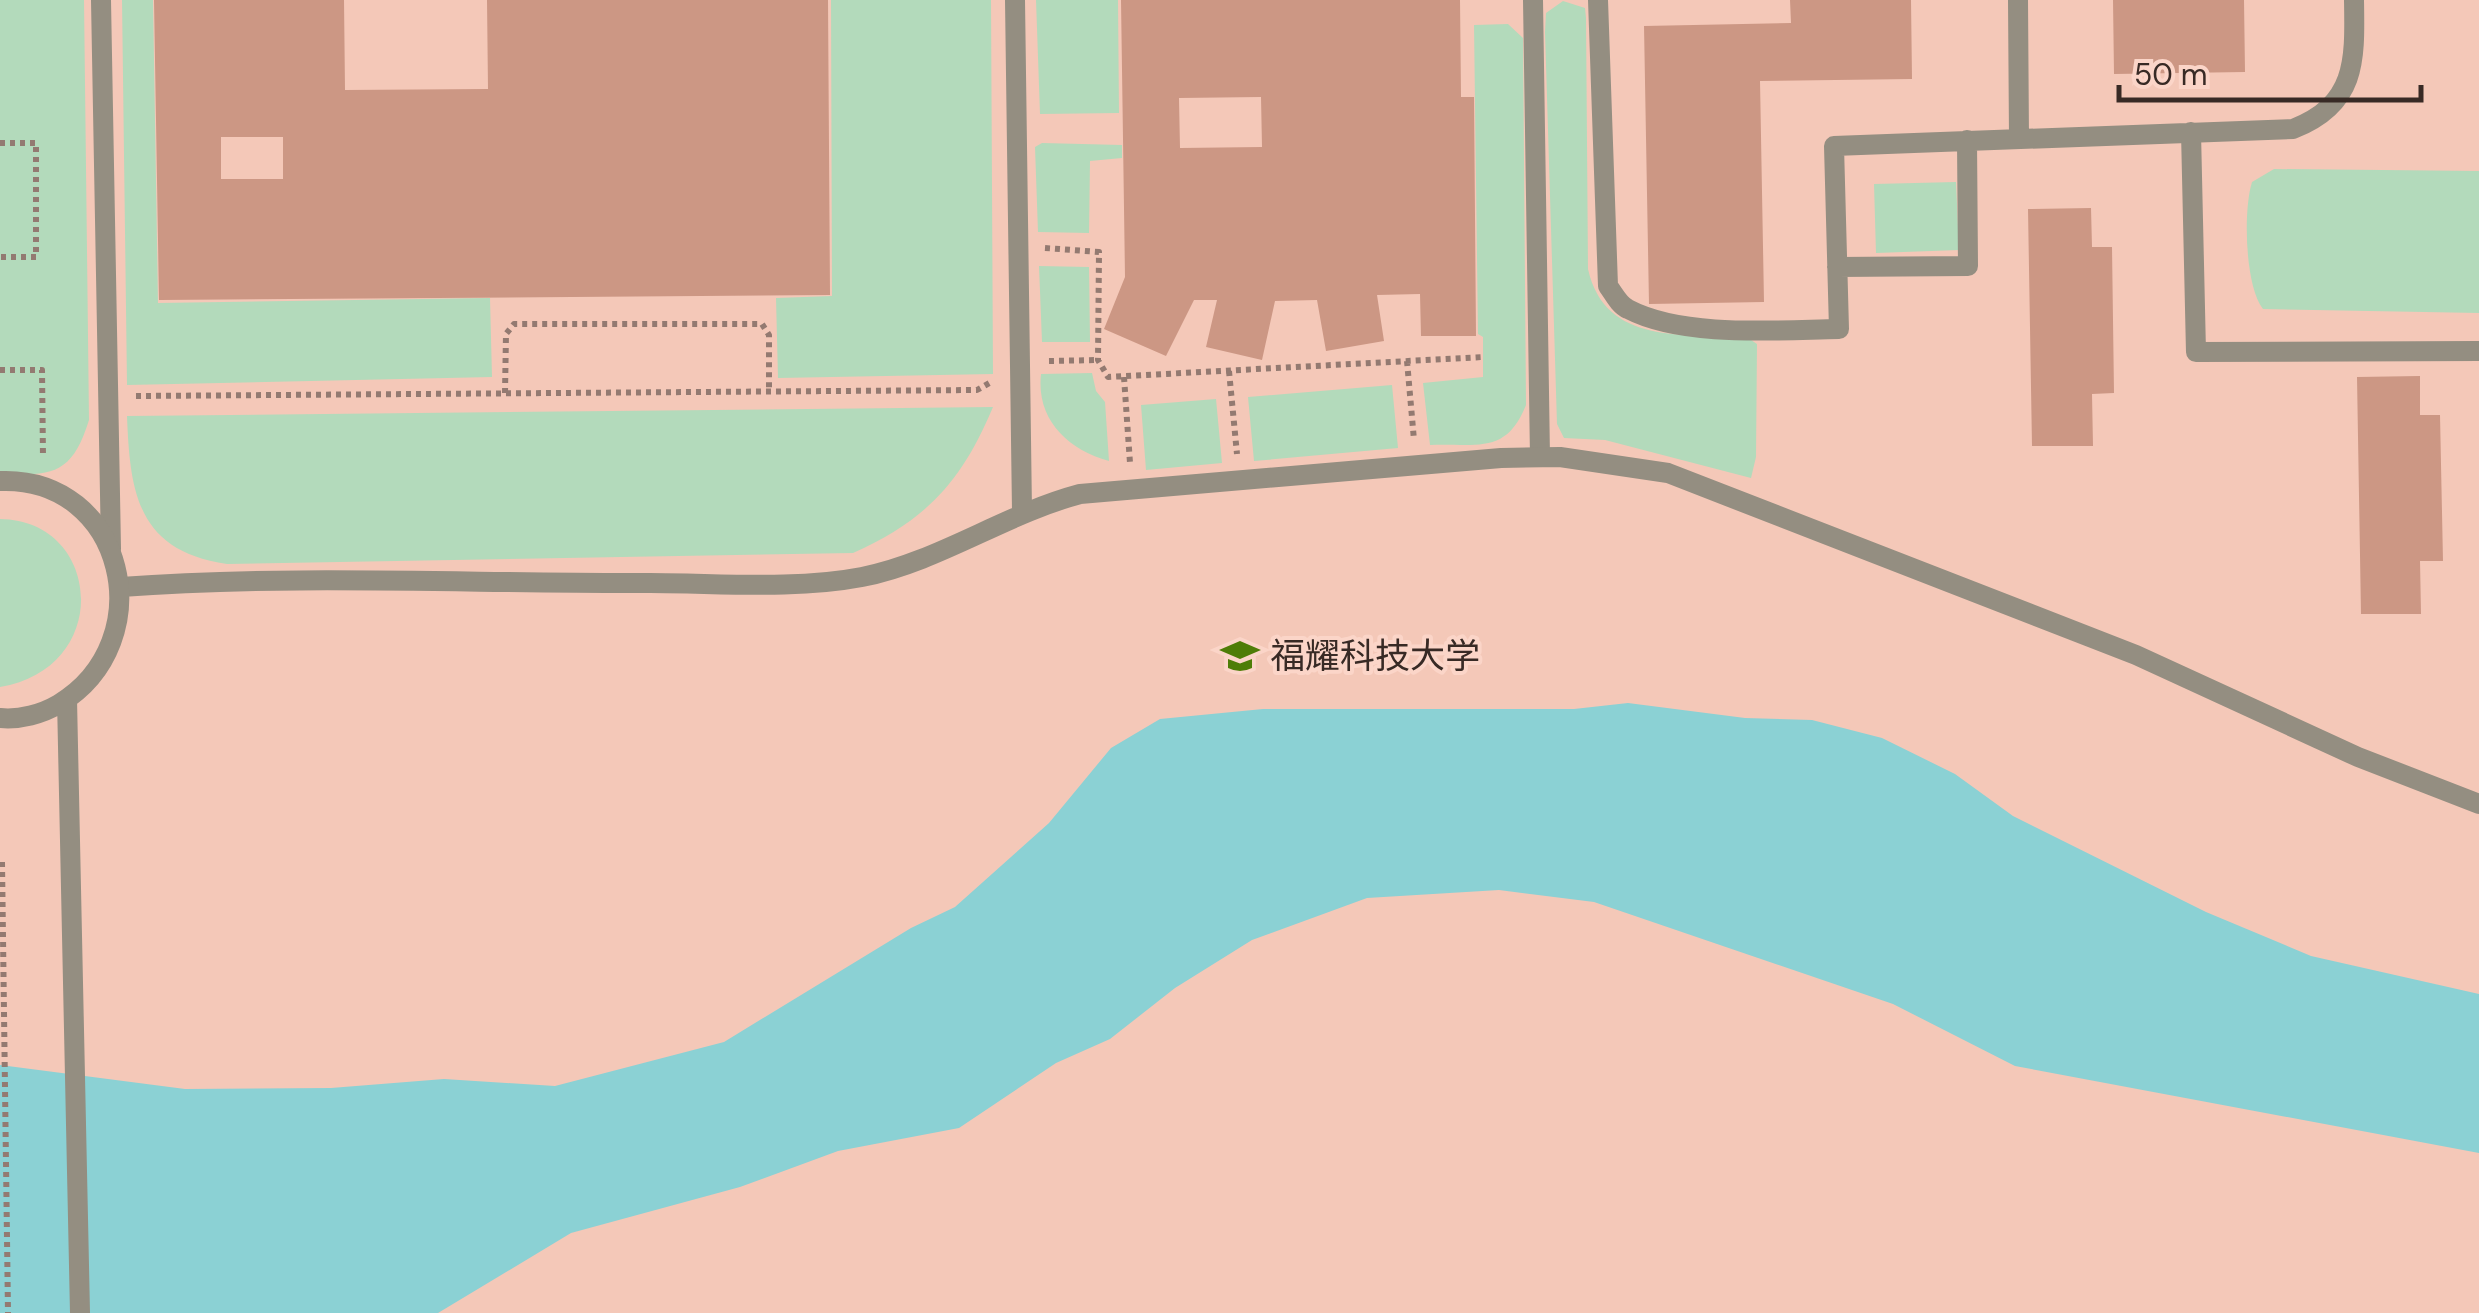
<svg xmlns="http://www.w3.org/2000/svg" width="2479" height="1313" font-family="'DM Sans','Noto Sans SC',sans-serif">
<rect width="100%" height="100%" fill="#fbd5c8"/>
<!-- built -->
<path fill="#f4c8b8" d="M0,0H2479V1313H0Z"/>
<!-- green -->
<path fill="#b3dabb" d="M0,0H84L89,420C72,475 52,476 0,474Z
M122,0H153L158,303L490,298L492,377L127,385Z
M831,0H991L993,374L778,378L776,298L832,296Z
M1036,0H1118L1119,113L1040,114Z
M1563,1L1585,8L1586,18L1588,269C1605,346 1685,333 1748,338L1757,344L1756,457L1751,478L1605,440L1564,438L1557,424L1545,32L1546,13Z
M1508,24L1523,38L1526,405C1506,455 1478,443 1430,445L1423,383L1483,377V337L1478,334L1474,25Z
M1042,143L1122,145V158L1090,161L1089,233L1038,232L1035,147Z
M2274,169L2479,171V313L2263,309C2245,286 2243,211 2252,182Z
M1956,182L1959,250L1876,253L1874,184Z
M1039,266L1089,267L1090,342H1042Z
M1092,373L1096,391L1105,402L1109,461C1067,449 1036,419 1041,374Z
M1392,385L1398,448L1254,461L1248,397Z
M1216,399L1222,463L1146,470L1141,405Z
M993,407C962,481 927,520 853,553L227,564C137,551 130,492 127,416Z
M0,519C102,520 114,668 0,687Z"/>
<!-- water -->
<path fill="#8bd1d4" d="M1628,703L1745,718L1812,720L1882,738L1955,774L2013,816L2206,912L2311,956L2479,994V1153L2015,1066L1893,1004L1594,902L1499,890L1367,898L1252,940L1175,988L1110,1039L1056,1063L959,1128L838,1151L740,1187L571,1233L438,1313H0V1065L185,1089L331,1088L444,1079L555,1086L724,1042L911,928L955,907L1049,823L1111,748L1160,719L1263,709H1574Z"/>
<!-- building -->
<path fill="#cc9784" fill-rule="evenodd" d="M154,0H344L345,90L488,89L487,0H828L830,295L159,300ZM221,137H283V179H221Z
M1121,0H1460L1461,97H1474L1476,336H1421L1420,294L1377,295L1384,341L1326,351L1317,300L1275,301L1262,360L1206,347L1217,300H1194L1166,356L1104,329L1125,277ZM1261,97L1262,147L1180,148L1179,98Z
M1790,0H1911L1912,79L1760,81L1764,302L1649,304L1644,26L1791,23Z
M2113,0H2244L2245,72L2114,74Z
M2091,208L2092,247H2112L2114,393L2092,394L2093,446H2032L2028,209Z
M2420,376V415H2440L2443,561H2420L2421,614H2361L2357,377Z"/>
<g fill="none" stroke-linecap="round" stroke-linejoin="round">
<!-- path -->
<path stroke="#937a71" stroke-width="6" stroke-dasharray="5 5" stroke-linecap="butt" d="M0,143H36V257H0
M1045,248L1099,252L1098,360L1108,377L1483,357
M1049,361L1098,360
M1407,361L1414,440
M0,370H42L43,457
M1229,371L1237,454
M1124,377L1130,463
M505,393L506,334L514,324H762L769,335V391
M136,396L977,390L991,382
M2,862L8,1313"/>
<!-- service -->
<path stroke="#948e81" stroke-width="20" d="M1533,0L1540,457
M1598,0L1608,286C1614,294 1619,305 1628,309C1683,338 1778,330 1839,329L1834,146L2293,129C2357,104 2355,60 2354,0
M2018,0L2019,139
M2191,132L2196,352L2479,351
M1837,267L1968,266L1967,140"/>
<!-- minor -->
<path stroke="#948e81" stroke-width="20" d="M101,0L111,549
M1015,0L1022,512
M121,587C297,574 474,584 650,583C719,583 794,590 862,577C938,562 1005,514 1080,494L1501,458L1560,457L1668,473L2136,655L2358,757L2479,804"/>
<!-- tertiary -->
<path stroke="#948e81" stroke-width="20" d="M0,481C125,476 163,641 59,704C42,714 20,720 0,718
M67,699L80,1313"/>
</g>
<!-- icons -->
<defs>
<g id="university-bare" transform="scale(3)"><path d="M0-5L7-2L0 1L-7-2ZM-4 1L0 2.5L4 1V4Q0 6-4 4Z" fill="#4e7d07" stroke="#fbd5c8" stroke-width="2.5" paint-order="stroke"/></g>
</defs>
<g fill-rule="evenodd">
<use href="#university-bare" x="1240" y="656"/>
</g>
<g text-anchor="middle" stroke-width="8" stroke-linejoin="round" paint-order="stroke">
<!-- poi labels -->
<g font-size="35" fill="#382a25" stroke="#fbd5c8" text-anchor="start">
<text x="1270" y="668">福耀科技大学</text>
</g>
</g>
<!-- scale -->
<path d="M2119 85v15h302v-15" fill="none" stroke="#382a25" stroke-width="5"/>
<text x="2134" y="85" font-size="30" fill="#382a25" stroke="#fbd5c8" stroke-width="8" paint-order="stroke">50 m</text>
</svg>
